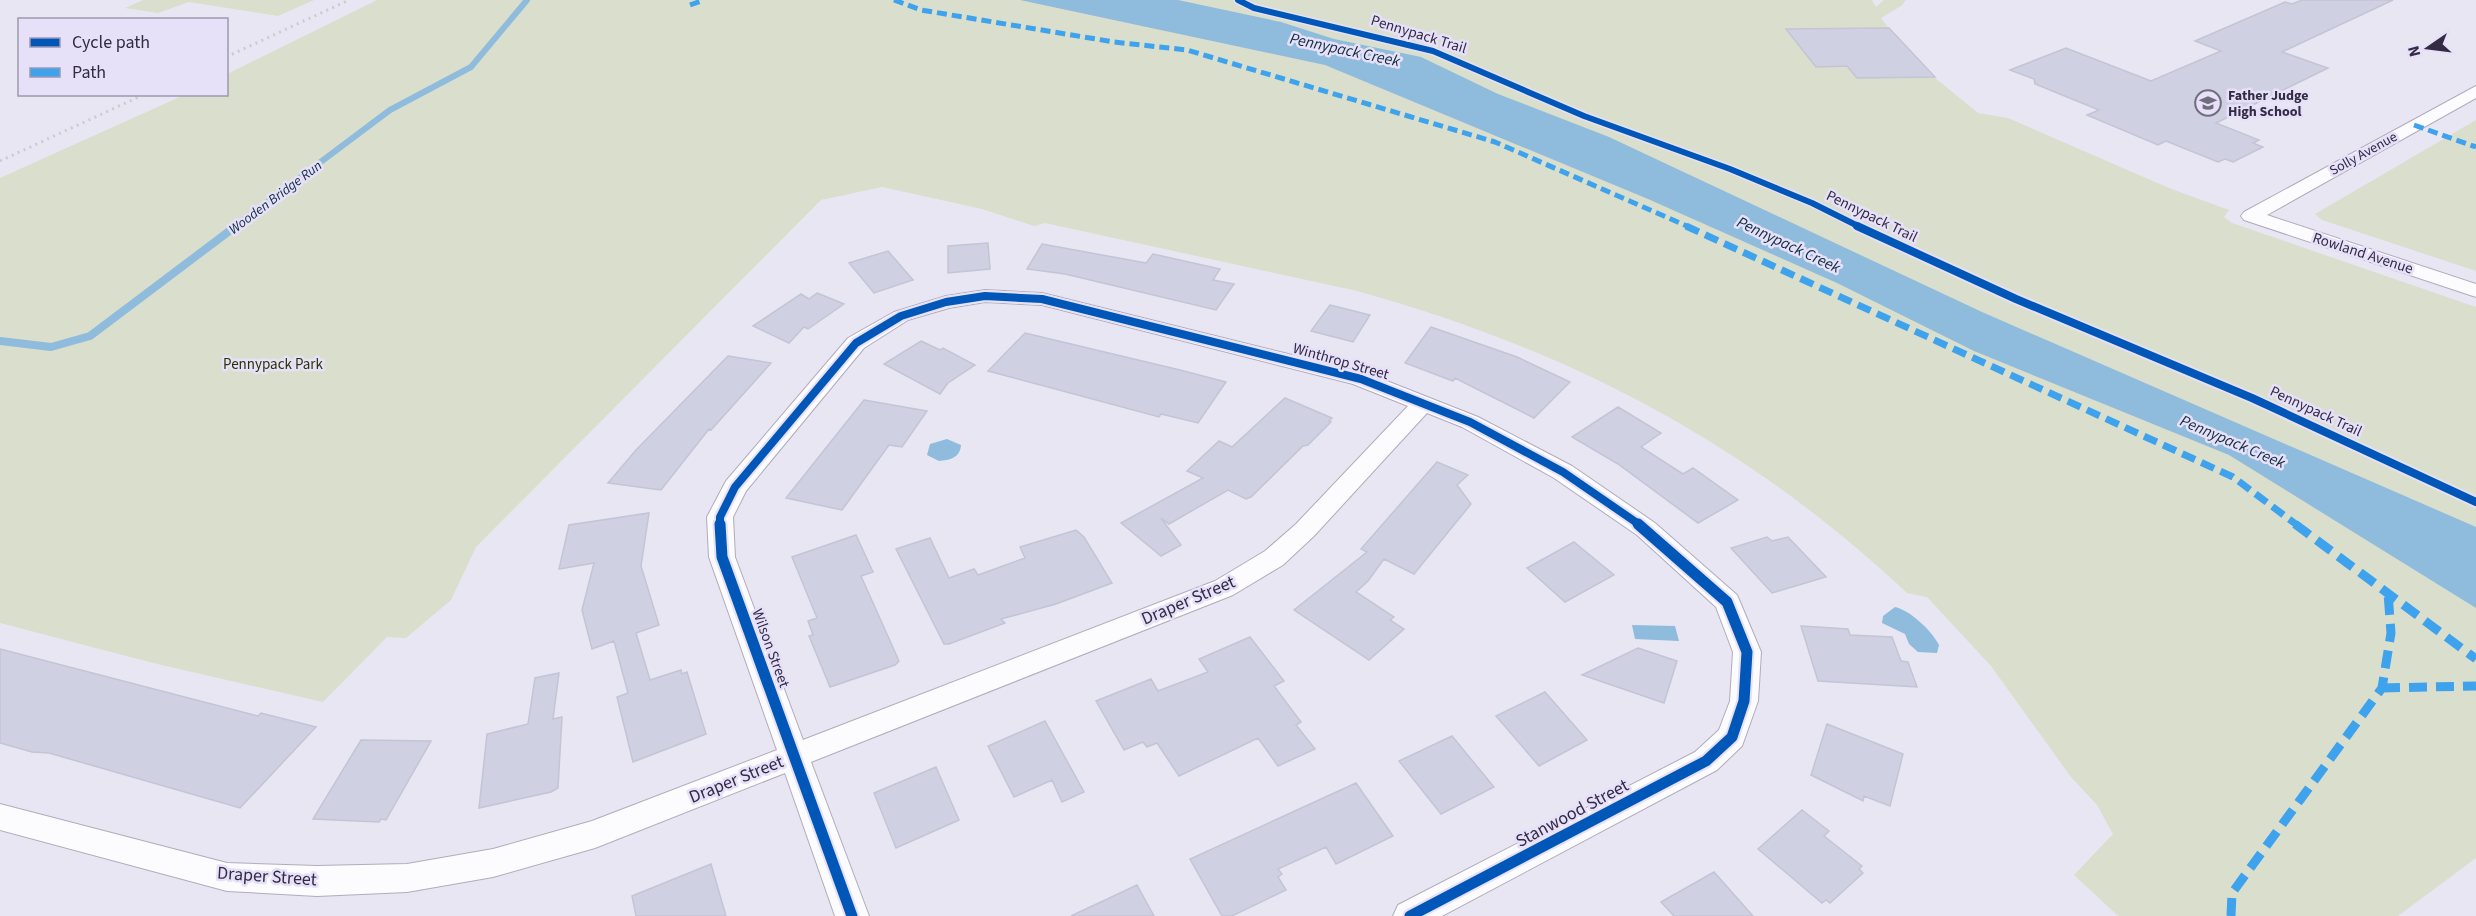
<svg xmlns="http://www.w3.org/2000/svg" width="2476" height="916" font-family="'Source Sans 3',sans-serif">
<rect width="100%" height="100%" fill="#e9e6f3"/>
<!-- green -->
<path fill="#dadecd" d="M143,0H314L278,16L189,2L158,13L125,8Z
M377,0H1872L1876,7L1884,0H1906L1901,6L1881,18L1897,40L1934,77L1978,113L2008,118L2169,188L2229,210L2224,217L2232,223L2476,307V858L2398,916H2118L2074,875L2113,834L2097,805L2071,777L1991,666L1927,597L1907,593C1746,442 1569,350 1357,291L1045,223L1034,226L982,209L882,187L821,200L476,547L451,600L406,638L387,637L323,702L153,663L0,623V178L184,95L226,94L227,74Z
M2476,120V271L2322,220L2315,214Z"/>
<!-- water -->
<path fill="#8fbbdc" d="M1020,0H1178L1281,22L1334,39L1421,57L1498,94L1609,137L1982,312L2476,527V608L2229,455L1974,351L1837,283L1648,199L1325,65Z
M947,439L961,445C960,458 950,460 939,461L927,455L930,444Z
M1895,607C1910,610 1932,631 1939,645L1937,653L1918,652L1909,644L1905,634L1882,623L1883,616Z
M1632,625L1675,626L1679,641L1635,639Z"/>
<g fill="none" stroke-linecap="round" stroke-linejoin="round">
<!-- stream-far1 -->
<path stroke="#8fbbdc" stroke-width="6" d="M234,227L390,110L471,67L527,0"/>
<!-- stream -->
<path stroke="#8fbbdc" stroke-width="8" d="M0,341L51,347L90,336L236,226"/>
</g>
<!-- building -->
<path fill="#cfd0e1" stroke="#c3c4d5" stroke-width="1.5" d="M2302,0H2393L2282,52L2328,68L2216,123L2259,140L2253,143L2263,147L2233,162L2225,159L2218,162L2166,141L2158,145L2087,115L2099,110L2035,84L2034,79L2010,70L2066,48L2151,81L2221,51L2195,41L2285,2L2292,4Z
M1889,28L1935,77L1857,78L1847,66L1816,67L1786,29Z
M988,243L990,269L948,273V246Z
M1042,244L1146,263L1153,254L1220,269L1213,280L1234,284L1216,310L1065,274L1027,269Z
M888,251L913,280L874,293L849,263Z
M817,293L844,304L808,329L804,327L789,343L753,326L801,294L809,299Z
M1330,305L1370,315L1353,342L1311,331Z
M1431,327L1517,357L1570,382L1534,418L1455,378L1453,381L1405,363Z
M1025,333L1180,370L1226,382L1198,423L1161,414L1159,417L988,371Z
M921,341L940,350L943,348L975,365L948,383L940,394L884,364Z
M728,356L771,363L711,430L709,429L661,490L608,483L636,450Z
M1285,398L1332,418L1329,421L1331,422L1308,445L1303,446L1251,497L1246,499L1228,490L1169,524L1161,518L1181,545L1161,556L1121,523L1203,478L1187,471L1219,441L1232,447Z
M864,400L927,411L902,447L889,445L842,510L786,498Z
M1618,407L1661,433L1641,447L1683,474L1693,468L1738,500L1698,523L1618,464L1572,437Z
M1437,462L1468,475L1457,485L1471,504L1414,574L1384,559L1368,581L1356,592L1394,617L1390,620L1404,629L1369,660L1294,610L1367,552L1361,549Z
M649,513L641,566L659,625L636,633L650,680L681,670L682,674L687,672L706,734L633,762L617,697L628,693L614,641L592,649L582,610L594,563L559,569L569,525Z
M1076,530L1084,537L1112,583L1056,604L1001,619L1005,623L949,644H944L896,549L930,538L949,578L974,569L978,575L1025,558L1020,547Z
M856,535L873,572L861,576L899,661L895,665L830,687L809,636L813,635L808,621L817,618L792,557Z
M1767,537L1772,541L1788,537L1826,577L1772,593L1731,548Z
M1574,542L1614,575L1565,602L1527,568Z
M1801,626L1848,629L1850,635L1892,637L1901,661L1908,662L1917,687L1818,681Z
M1250,637L1284,681L1274,686L1301,722L1296,725L1315,749L1278,766L1258,738L1179,776L1157,743L1147,747L1143,742L1124,750L1096,701L1151,679L1158,691L1208,672L1199,659Z
M1638,648L1677,661L1664,703L1582,675Z
M0,649L258,716L261,713L316,727L240,808L49,753L32,752L0,743Z
M559,673L553,719L562,717L558,788L551,792L479,808L487,734L528,724L535,678Z
M1545,692L1587,740L1539,766L1496,716Z
M1045,721L1084,792L1062,802L1052,780L1014,797L988,746Z
M1827,724L1903,754L1890,806L1864,796L1863,801L1811,775Z
M1452,736L1494,787L1441,814L1399,761Z
M361,740L431,741L386,820L381,819L379,822L313,819Z
M936,767L959,820L896,848L874,793Z
M1356,783L1393,836L1336,864L1326,847L1278,869L1282,874L1278,877L1286,890L1232,916H1222L1190,859Z
M1802,810L1829,831L1824,836L1862,866L1859,869L1863,873L1830,903L1826,900L1822,903L1758,849Z
M711,864L726,916H636L632,896Z
M1714,872L1753,916H1674L1661,902Z
M1137,885L1154,916H1071Z"/>
<g fill="none" stroke-linecap="round" stroke-linejoin="round">
<!-- street casing -->
<g stroke="#b0acbc" stroke-width="2">
<path id="street" d="M2476,86V98L2267,215L2476,284V297L2244,220L2241,216L2244,212Z
M985,290L1042,293L1369,374L1478,417L1572,466L1655,523L1737,595L1740,602L1761,652L1758,701L1742,746L1717,770L1442,916H1393L1398,905L1695,752L1719,730L1730,701L1733,652L1716,607L1637,535L1554,478L1462,427L1427,413L1314,536L1283,565L1233,595L811,762L869,916H835L785,773L595,848L493,877L407,892L317,896L227,891L0,830V804L227,863L317,866L407,864L493,849L592,821L777,750L709,557L707,517L726,481L848,338L894,312L946,296ZM985,302L1042,305L1353,384L1408,406L1296,524L1265,551L1215,581L803,740L735,557L733,517L746,491L864,348L908,320L949,308Z"/>
</g>
<!-- street -->
<use href="#street" fill="#fcfbfd" fill-rule="evenodd"/>
<!-- rail -->
<path stroke="#cccbcf" stroke-width="3" stroke-dasharray="2 4.5" stroke-linecap="butt" d="M226,57L349,0
M0,161L145,94"/>
<!-- quiet-far2 -->
<path stroke="#3ea3ec" stroke-width="5" stroke-dasharray="10 5" stroke-linecap="butt" d="M894,0L921,10L1114,42L1187,50L1495,142L1689,227
M690,5L704,0
M2414,125L2476,147"/>
<!-- quiet-far1 -->
<path stroke="#3ea3ec" stroke-width="7" stroke-dasharray="14 7" stroke-linecap="butt" d="M1686,226L2233,477L2297,525"/>
<!-- quiet -->
<path stroke="#3ea3ec" stroke-width="9" stroke-dasharray="18 9" stroke-linecap="butt" d="M2295,524L2476,659
M2382,688L2476,686
M2231,916L2232,893L2382,688L2391,633L2388,593"/>
<!-- cycleway-far2 casing -->
<g stroke="#e6e0f9" stroke-width="9">
<path id="cycleway-far2" d="M1238,0L1254,8L1433,51L1584,116L1730,169L1812,203L1860,227"/>
</g>
<!-- cycleway-far1 casing -->
<g stroke="#e6e0f9" stroke-width="12">
<path id="cycleway-far1" d="M1857,226L2016,299L2252,398L2476,502
M720,525V517L735,487L856,343L901,316L946,302L985,296L1042,299L1361,379L1470,422L1563,472L1640,525"/>
</g>
<!-- cycleway casing -->
<g stroke="#e6e0f9" stroke-width="15">
<path id="cycleway" d="M720,524L722,557L852,916
M1410,916L1706,761L1732,737L1744,701L1747,652L1727,602L1638,524"/>
</g>
<!-- cycleway-far2 -->
<use href="#cycleway-far2" stroke="#0057b8" stroke-width="6"/>
<!-- cycleway-far1 -->
<use href="#cycleway-far1" stroke="#0057b8" stroke-width="8"/>
<!-- cycleway -->
<use href="#cycleway" stroke="#0057b8" stroke-width="11"/>
</g>
<!-- icons -->
<defs>
<g id="school-ring" transform="scale(1.35)"><circle r="9.5" fill="#e6e0f9" stroke="#726c81" stroke-width="1.5"/><path d="M0-5L7-2L0 1L-7-2ZM-4 1L0 2.5L4 1V4Q0 6-4 4Z" fill="#726c81"/></g>
</defs>
<g fill-rule="evenodd">
<use href="#school-ring" x="2208" y="103"/>
</g>
<g text-anchor="middle" stroke-width="5" stroke-linejoin="round" paint-order="stroke">
<!-- far-poi labels -->
<g font-size="14" font-weight="bold" fill="#322b43" stroke="#e6e0f9" text-anchor="start">
<text x="2228" y="100">Father Judge<tspan x="2228" dy="16">High School</tspan></text>
</g>
<!-- far-street labels -->
<g font-size="14" fill="#322b43" stroke="#e6e0f9">
<text transform="translate(2363 153) rotate(-29)" y="5">Solly Avenue</text>
</g>
<!-- far-water labels -->
<g font-size="14" font-style="italic" fill="#0f2d3e" stroke="#e6e0f9">
<text transform="translate(275 197) rotate(-37)" y="5">Wooden Bridge Run</text>
</g>
<!-- street labels -->
<g font-size="15" fill="#322b43" stroke="#e6e0f9">
<text transform="translate(1419 34) rotate(17)" y="5">Pennypack Trail</text>
<text transform="translate(1872 216) rotate(26)" y="5">Pennypack Trail</text>
<text transform="translate(2363 253) rotate(18)" y="5">Rowland Avenue</text>
<text transform="translate(1341 361) rotate(16)" y="5">Winthrop Street</text>
<text transform="translate(2316 411) rotate(25)" y="5">Pennypack Trail</text>
<text transform="translate(771 648) rotate(70)" y="5">Wilson Street</text>
</g>
<!-- park labels -->
<g font-size="15" fill="#2b3200" stroke="#e6e0f9">
<text x="273" y="369">Pennypack Park</text>
</g>
<!-- water labels -->
<g font-size="16" font-style="italic" fill="#0f2d3e" stroke="#e6e0f9">
<text transform="translate(1345 49) rotate(12)" y="6">Pennypack Creek</text>
<text transform="translate(1789 244) rotate(25)" y="6">Pennypack Creek</text>
<text transform="translate(2233 441) rotate(23)" y="6">Pennypack Creek</text>
</g>
<!-- near-street labels -->
<g font-size="18" fill="#322b43" stroke="#e6e0f9">
<text transform="translate(1188 600) rotate(-23)" y="6">Draper Street</text>
<text transform="translate(736 779) rotate(-22)" y="6">Draper Street</text>
<text transform="translate(1572 813) rotate(-28)" y="6">Stanwood Street</text>
<text transform="translate(267 876) rotate(4)" y="6">Draper Street</text>
</g>
</g>
<!-- legend -->
<rect x="18" y="18" width="210" height="78" fill="#e6e0f9" stroke="#9e98b0" stroke-width="1.5"/>
<rect x="30" y="38" width="30" height="9" fill="#0057b8" stroke="#9e98b0" stroke-width="1.5"/>
<text x="72" y="48" font-size="18" fill="#322b43">Cycle path</text>
<rect x="30" y="68" width="30" height="9" fill="#3ea3ec" stroke="#9e98b0" stroke-width="1.5"/>
<text x="72" y="78" font-size="18" fill="#322b43">Path</text>
<!-- north arrow -->
<g transform="translate(2428 48) rotate(256)" stroke="#e6e0f9" stroke-width="4.5" paint-order="stroke">
<path d="M0-4.5L10 22L0 15L-10 22Z" fill="#322b43"/>
<text y="-9" font-size="16" font-weight="bold" text-anchor="middle" fill="#322b43">N</text>
</g>
</svg>
